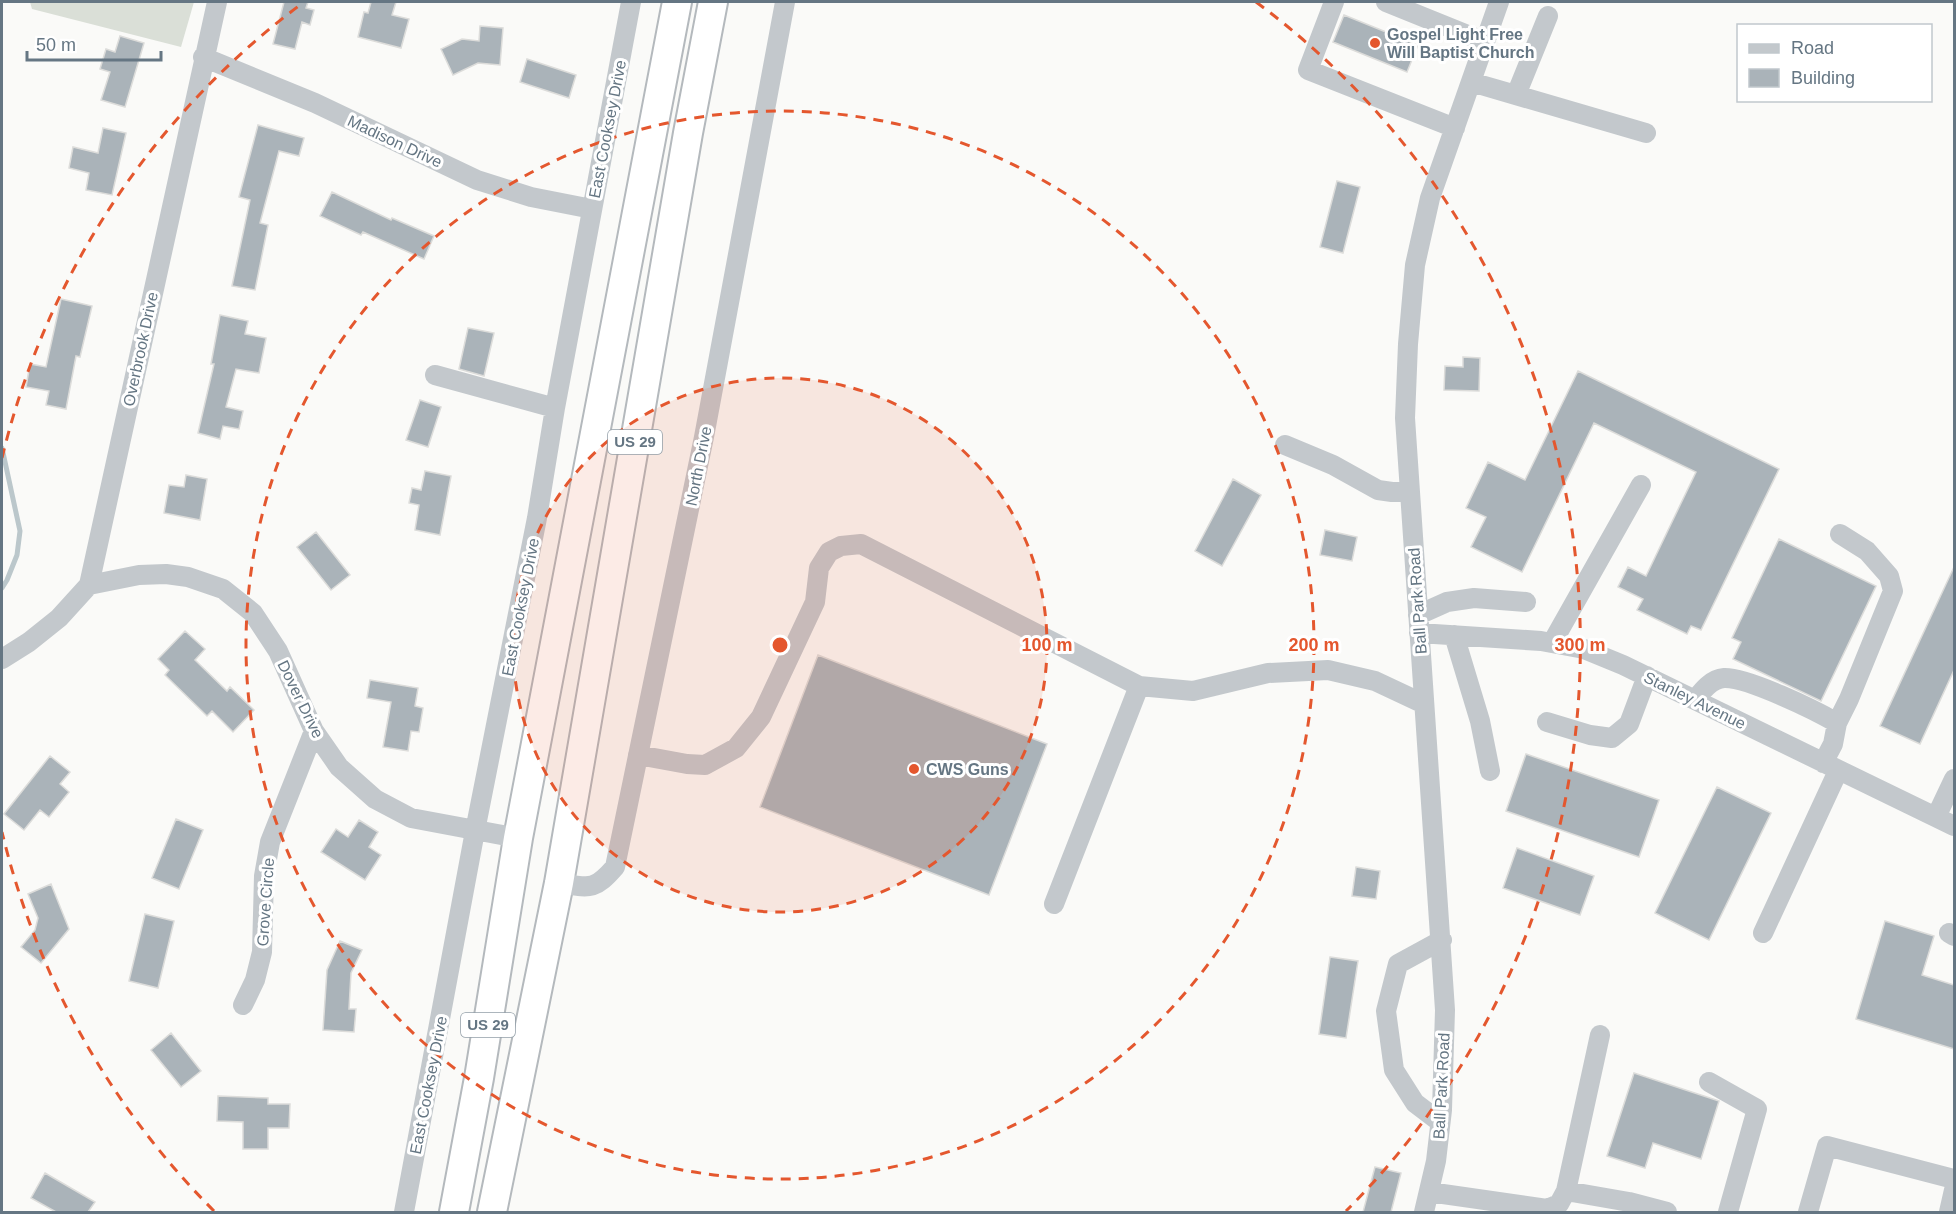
<svg xmlns="http://www.w3.org/2000/svg" width="1956" height="1214" font-family="Arial,sans-serif">
<rect width="100%" height="100%" fill="#fafaf8"/>
<!-- green -->
<path fill="#dadfd7" d="M30,2H194L181,47L32,9Z"/>
<g fill="none" stroke-linecap="round" stroke-linejoin="round">
<!-- stream -->
<path stroke="#bbc7cb" stroke-width="5" d="M2,448L20,531L17,555L7,580L2,588"/>
</g>
<!-- building -->
<path fill="#aab3b9" stroke="#dcdcda" stroke-width="1.5" d="M284,2H308L306,8L314,10L310,25L302,22L295,49L273,44Z
M371,2H396L392,15L409,19L401,48L358,37L364,12L368,13Z
M1344,15L1418,45L1407,72L1333,42Z
M480,26L503,28L500,65L478,63L453,75L441,49L462,39L479,41Z
M120,36L144,43L125,107L101,100L110,72L100,69L106,49L115,52Z
M527,59L576,75L569,98L520,82Z
M258,125L304,138L299,156L279,151L260,223L268,225L255,290L232,286L250,200L239,197Z
M103,128L126,133L112,195L86,190L89,173L69,168L73,147L98,153Z
M1337,181L1360,187L1343,253L1320,247Z
M332,192L391,220L392,218L434,236L424,259L363,232L361,235L320,216Z
M61,299L92,306L80,357L76,356L66,409L46,405L49,391L26,387L30,364L46,367Z
M220,315L248,321L245,334L266,338L259,373L236,369L226,407L243,411L239,429L223,426L220,439L198,433L214,364H211Z
M468,328L494,333L484,376L459,369Z
M1463,357L1480,358L1479,391L1444,390L1445,366L1463,367Z
M1578,371L1779,469L1701,630L1691,626L1687,634L1637,610L1643,599L1618,587L1628,567L1646,576L1696,472L1594,423L1522,572L1471,547L1486,517L1466,508L1488,462L1525,480Z
M420,400L441,407L428,447L406,440Z
M425,471L451,476L440,535L415,530L419,505L409,503L412,488L421,490Z
M186,475L207,479L200,520L164,513L169,485L184,487Z
M1233,479L1261,495L1222,566L1195,551Z
M1325,530L1357,537L1352,561L1320,555Z
M316,532L350,575L331,590L297,547Z
M1779,539L1876,586L1821,701L1733,659L1741,642L1732,638Z
M1954,567V670L1920,744L1880,726Z
M185,631L205,649L195,660L227,691L230,687L254,710L233,732L212,711L207,716L165,675L169,670L158,659Z
M818,655L1047,744L989,895L760,807Z
M370,680L418,688L415,706L423,708L419,732L411,731L408,751L383,747L391,702L367,698Z
M1526,754L1659,800L1639,857L1506,811Z
M50,756L70,772L60,784L69,792L49,817L40,810L24,830L4,814Z
M1717,787L1771,813L1709,940L1655,913Z
M176,819L203,830L179,889L152,878Z
M359,820L378,832L369,847L381,855L365,880L321,852L336,829L348,837Z
M1517,848L1594,876L1580,915L1503,888Z
M1356,867L1380,871L1376,899L1352,896Z
M51,884L69,929L41,963L21,947L35,930L38,918L28,894Z
M145,914L174,921L158,988L129,981Z
M1885,921L1934,936L1922,975L1954,985V1049L1856,1019Z
M340,941L362,950L351,973L349,1009H356L354,1032L323,1030L327,970Z
M1330,957L1358,961L1346,1038L1319,1034Z
M171,1033L201,1071L181,1087L151,1050Z
M1634,1073L1719,1101L1701,1159L1653,1143L1645,1168L1607,1156Z
M218,1096L268,1098V1104H290L289,1128H268V1149H243V1122L217,1121Z
M1375,1167L1401,1173L1391,1212H1363Z
M45,1173L95,1202L88,1212H56L31,1198Z"/>
<g fill="none" stroke-linecap="round" stroke-linejoin="round">
<!-- highway casing -->
<g stroke="#b4b9bd" stroke-width="32">
<path id="highway" d="M454,1212L479,1078L518,838L677,2
M492,1212L559,883L688,133L713,2"/>
</g>
<!-- minor -->
<path stroke="#c3c8cc" stroke-width="20" d="M1334,2L1308,70L1455,128
M1386,2L1485,42
M203,57L315,103L477,180L531,197L592,209
M1471,82L1646,133
M1516,95L1548,16
M435,375L555,408
M1285,445L1333,465L1378,490L1392,492H1409
M89,585L139,575L166,574L188,577L223,589L253,613L278,651L314,731L339,767L375,799L411,818L518,838
M1418,615L1447,602L1474,598L1526,602
M1419,633L1541,641L1584,649L1623,665L1954,826
M1454,635L1480,721L1490,771
M1552,643L1641,485
M2,659L29,642L59,618L89,585L217,2
M1695,700C1702,691 1711,679 1724,678C1747,677 1815,710 1837,723L1833,744L1823,763
M1547,722L1590,735L1612,738L1629,724L1647,676
M1837,723L1849,699L1893,591L1889,576L1867,551L1840,534
M638,755L687,764L705,765L736,748L761,717L815,602L819,568L829,552L841,546L861,544L1139,686L1193,691L1268,673L1328,670L1375,681L1424,704
M1936,817L1954,779
M559,883C590,888 594,891 615,867L704,437L785,2
M1054,904L1139,686
M1763,933L1838,771
M1949,933L1954,936
M243,1005L255,980L262,952L264,876L270,842L314,731
M1709,1082L1757,1109L1728,1212
M1440,1122L1415,1103L1394,1070L1386,1011L1398,964L1442,940
M1566,1191L1600,1035
M1429,1192L1547,1209L1559,1204L1566,1191L1629,1202L1667,1212
M404,1212L475,831L537,518L555,408L631,2
M1424,1212L1436,1161L1442,1110L1445,1010L1405,418L1408,344L1415,265L1430,198L1499,2
M1808,1212L1827,1146L1954,1179
M1949,1212L1954,1190"/>
<!-- highway -->
<use href="#highway" stroke="#fff" stroke-width="28"/>
</g>
<!-- distance rings -->
<circle cx="780" cy="645" r="267" fill="#e4572e" fill-opacity=".12"/>
<g fill="none" stroke="#e4572e" stroke-width="3" stroke-dasharray="10 8">
<circle cx="780" cy="645" r="267"/>
<circle cx="780" cy="645" r="534"/>
<path d="M214 1211A800 800 0 0 1 2 832M2 458A800 800 0 0 1 304 2M1256 2A800 800 0 0 1 1346 1211"/>
</g>
<!-- markers -->
<g fill="#e4572e" stroke="#fff" stroke-width="2">
<circle cx="1375" cy="43" r="6"/>
<circle cx="914" cy="769" r="6"/>
</g>
<g text-anchor="middle" stroke-width="6" stroke-linejoin="round" paint-order="stroke">
<!-- shield labels -->
<g fill="#fff" stroke="#939fa8" stroke-width="1.5">
<rect x="608" y="430" width="54" height="24" rx="4.5"/>
<rect x="461" y="1013" width="54" height="24" rx="4.5"/>
</g>
<g font-size="15" font-weight="bold" fill="#657683">
<text x="635" y="447">US 29</text>
<text x="488" y="1030">US 29</text>
</g>
<!-- poi labels -->
<g font-size="16" font-weight="bold" fill="#657683" stroke="#fff" text-anchor="start">
<text x="1387" y="40">Gospel Light Free<tspan x="1387" dy="18">Will Baptist Church</tspan></text>
<text x="926" y="775">CWS Guns</text>
</g>
<!-- street labels -->
<g font-size="16" fill="#657683" stroke="#fff">
<text transform="translate(607 129) rotate(-79)" y="6">East Cooksey Drive</text>
<text transform="translate(395 141) rotate(25)" y="6">Madison Drive</text>
<text transform="translate(140 349) rotate(-78)" y="6">Overbrook Drive</text>
<text transform="translate(698 466) rotate(-79)" y="6">North Drive</text>
<text transform="translate(1417 601) rotate(-94)" y="6">Ball Park Road</text>
<text transform="translate(520 607) rotate(-79)" y="6">East Cooksey Drive</text>
<text transform="translate(301 699) rotate(64)" y="6">Dover Drive</text>
<text transform="translate(1695 700) rotate(26)" y="6">Stanley Avenue</text>
<text transform="translate(265 902) rotate(-86)" y="6">Grove Circle</text>
<text transform="translate(428 1085) rotate(-79)" y="6">East Cooksey Drive</text>
<text transform="translate(1441 1086) rotate(-87)" y="6">Ball Park Road</text>
</g>
</g>
<circle cx="780" cy="645" r="9" fill="#e4572e" stroke="#fff" stroke-width="3"/>
<g font-size="18" text-anchor="middle" font-weight="bold" fill="#e4572e" stroke="#fff" stroke-width="6" stroke-linejoin="round" paint-order="stroke">
<text x="1047" y="651">100 m</text>
<text x="1314" y="651">200 m</text>
<text x="1580" y="651">300 m</text>
</g>
<!-- border -->
<rect width="1956" height="1214" fill="none" stroke="#657683" stroke-width="6"/>
<!-- legend -->
<rect x="1737" y="24" width="195" height="78" fill="#ffffff" stroke="#c1c8cd" stroke-width="1.5"/>
<rect x="1749" y="44" width="30" height="9" fill="#c3c8cc" stroke="#c1c8cd" stroke-width="1.5"/>
<text x="1791" y="54" font-size="18" fill="#657683">Road</text>
<rect x="1749" y="69" width="30" height="18" fill="#aab3b9" stroke="#c1c8cd" stroke-width="1.5"/>
<text x="1791" y="84" font-size="18" fill="#657683">Building</text>
<!-- scale -->
<path d="M27 51v9h134v-9" fill="none" stroke="#657683" stroke-width="3"/>
<text x="36" y="51" font-size="18" fill="#657683" stroke="#ffffff" stroke-width="4.5" paint-order="stroke">50 m</text>
</svg>
